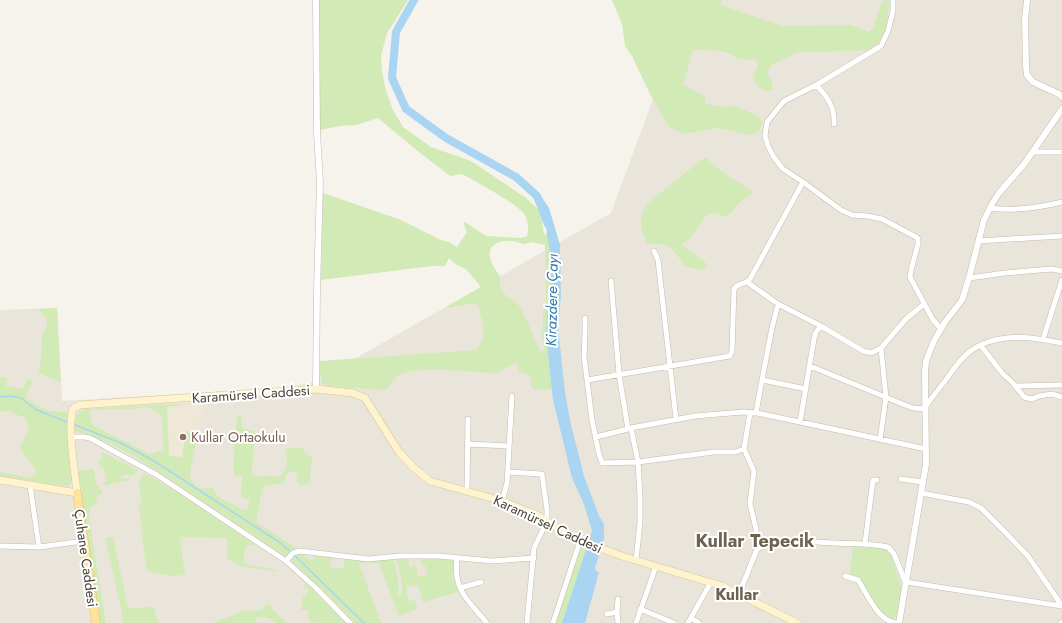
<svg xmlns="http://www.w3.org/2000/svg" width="1062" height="623" font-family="Jost,sans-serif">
<rect width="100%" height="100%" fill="#f6f3ec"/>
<!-- residential -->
<path fill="#eae5da" d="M693,0H1062V623H0V310L57,308L62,401L283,388L312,383L611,213L679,28Z"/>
<!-- education -->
<path fill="#efe8d6" d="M203,404L190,473L169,457L167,407Z"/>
<!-- green -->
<path fill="#d2eab5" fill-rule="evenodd" d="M319,0H408L387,33L381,56L382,72L386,91L393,110L403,127L431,147L471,161L526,198L538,209L542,220L544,235L548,232L551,259L552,281L551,300L547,315L546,336L552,389L535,390L531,387V378L526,373L519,372L518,366L514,363L500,372L492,373C471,372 416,365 399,375C394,378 391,384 387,389L380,390L327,386L323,384L320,375V361L476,350C489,337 482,319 477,303L444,308L481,287L466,269L455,264L449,258L445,266H432L321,280L323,193L401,220L441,240L451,243L457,247L467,232L463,223L465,222L486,236L521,238L527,236C529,230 528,221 525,215C518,204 475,181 462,174L450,176L419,152L378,118L356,125L340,126L320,130ZM503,241H514L523,244L531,242L545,245L546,296L543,316L542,336L544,350L541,352C532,337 528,318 517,303C514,300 510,299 507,296C500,291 500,284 500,276C491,264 481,246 503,241Z
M612,0H722L720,5L784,26L851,25L868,32L873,29L880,6L885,0L890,1L886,27L883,37L877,44L868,50L852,51L798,52L772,65L767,72L772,83L773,89L768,92L759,88L753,78L758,65L755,59L746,60L737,59C727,48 707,51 693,50L683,85L705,96V104L724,107L735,106L760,117L762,124L758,132L750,135L718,128L684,134L669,127L649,92L632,56L625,46L622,24Z
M705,157L721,171L753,192L737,205L731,213L726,216H722L715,213L709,214L703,219L691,237L682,245L706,263L705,268L700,270L684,266C680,259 674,248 665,245C663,244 651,244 647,243C639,225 637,216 650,201Z
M57,308L61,382L38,373L41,357L42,337L47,323L46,318L38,309Z
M0,377L7,378L6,386L19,389L23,388L27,380L30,379L33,381L27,393L26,399L49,411L68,412L71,480L70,485L64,486L0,476V472L30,478L36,474C36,464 25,459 22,451C21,449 21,447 20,444L24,440L29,426L25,418L11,412L0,411Z
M176,404L179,406L167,407L169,456L182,457L186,431L198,433L190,473C190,481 196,490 206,488C208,488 210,487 213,487C216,498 226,501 235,505C239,507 241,510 247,509C250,506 250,503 248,499L241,497L242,477L234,476V453L237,416L240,415L242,417L241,423L244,429L255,431L252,474L254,476C265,478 269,474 279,477C283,474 287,467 287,462C287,456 284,455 286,449L295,447L302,448L305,452L313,459L310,470V481L305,485H300L297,482L298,474L290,471L287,474L284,483C277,486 270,483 263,486L256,522L296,548L292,551L286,557C255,536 223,515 192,494C156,470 118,442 74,431C75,422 75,413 84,409ZM147,407L159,413L162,417L163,450L150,454L94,426L91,421L90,410L130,409Z
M102,452L138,470L133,476L126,474L116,479L127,478L132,479L107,485L102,484L106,481L103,467H100L98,460H101L102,458Z
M94,469L96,485H97L103,494L96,496L98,502L89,508L90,526L106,623H99L78,471Z
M146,474L187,498L254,543L253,546L246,545L243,564L276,570L275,572L273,571L239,566L227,558V538L180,537L185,575L172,576L147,571L141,531H143L138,505H142L139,483L142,475Z
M106,537H113L128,608L154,607L158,623H124L106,541Z
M581,546L586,548L562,623H556Z
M853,546L868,548L869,546L886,549L890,552L902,590L897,614L894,619L891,620L880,611L858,578L856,576L849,575Z
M301,553L306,558L311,560L314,558L316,555L331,557L330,567L343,569L345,558L371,561L389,559L394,561C397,573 401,585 397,596L402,594V583L397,561L398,558H408L410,568L416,565L418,577L427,575L425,565H421L420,559L438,558L453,559V579L458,592L423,602L418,585L406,587L409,601L415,600L417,609L399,616L379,563H359L381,623H355L317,585L294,563L291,559L294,555Z
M307,584L345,623H319L309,621L308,610H301L303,596L304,597L309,590L301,585Z
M267,604L271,606L273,610L286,623H277L267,617H259L255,620L256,623H213L243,611L262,610L264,606Z"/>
<!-- water -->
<path fill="#a9d4f2" d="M537,196H541L549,208L560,245L561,296L558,327L565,393L571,425L584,476L599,516L604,524V539L595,568L596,571L599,572L585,623H562L592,531L584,504L572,478L553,400L546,336L547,315L551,300V259L543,207Z"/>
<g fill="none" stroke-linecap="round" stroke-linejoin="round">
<!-- stream -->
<path stroke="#a9d4f2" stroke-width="1.5" d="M0,397L11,396L21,398L35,409L69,423
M73,424L123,444L154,461L279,542L291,552
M294,555L364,623"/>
<!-- river -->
<path stroke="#a9d4f2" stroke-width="8" d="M414,0L396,32L392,78L406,109L446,138L516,177L537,196L548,224"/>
<!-- minor casing -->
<g stroke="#c2bbae" stroke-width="6">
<path id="minor" d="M893,0V11L888,31L881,46L818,84L784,101L767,122L765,136L768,146L773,156L783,169L803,182L841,210L852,215L867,216L882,219L916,237L918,239V244L911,270L910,277L933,320L941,329
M816,85C828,97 835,108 834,124
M1033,152H1062
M990,208C1014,211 1039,208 1062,202
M978,241L1062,236
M654,251L658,260L676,419
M969,278L1005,273L1052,269L1062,271
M611,281L619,374L628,429L631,428L638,462L640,496V523L636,560
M747,282L778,304L821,326
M585,318V334L584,357L587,380
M1043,339L1062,280
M981,346L1003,374L1013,383L1024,397L1032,399L1039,396L1052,394L1062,397
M881,348L906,319L924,304
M810,366L900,403L913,408L926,409
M762,380L772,328L778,304
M1016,386L1062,385
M926,406C932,397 938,390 945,381C952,372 958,361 968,353C994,332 1031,336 1062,343
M750,413L744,449L735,452H714L638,462L602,463L599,454L592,420L587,380L730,356L732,351L734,289C737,283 746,284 750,279L803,182
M756,413L762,380L806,389
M800,422L814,339L816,332L821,326L863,351L871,353L881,348L886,397L880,440
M631,428L695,416L743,412L757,413L800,422L926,449
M72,437H84L90,438L157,475L286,561L316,588L350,623
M596,437L628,429
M467,444L509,446
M744,449L754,471L750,504L756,529L757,549
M508,472L542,474L547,510V521L534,548L527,623
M901,479L922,482
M30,485L39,547
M467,491L468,419
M921,493L969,502L981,508L1001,528L1028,556L1062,606
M502,501L507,483L512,396
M865,543L873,480H877
M0,546L39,547L84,541
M457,558C453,591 468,600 487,623
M286,561L293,553L300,551L368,559L400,556H439L492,561L534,558
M845,576L858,580C868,595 877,620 896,623
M906,582L1062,606
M460,588L481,582
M739,594L757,549C779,538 812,542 836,543C853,544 870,543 888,547L894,554L906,584
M640,609L674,623
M617,612L618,599
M607,614L617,612L618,623
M691,618L699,623
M553,623L580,541
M636,623L656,566
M688,623L711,582
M1061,623L1062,622"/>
</g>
<!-- tertiary casing -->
<g stroke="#c2bbae" stroke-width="7">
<path id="tertiary" d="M316,0L317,132L320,183L317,290L316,389
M1027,0L1025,20L1026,66L1027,75L1033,82L1059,94L1062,97
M899,623L926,464L925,372L926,361L934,341L945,322L962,300L969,278L984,220L992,204L999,193L1025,163L1062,109"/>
</g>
<!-- secondary casing -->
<g stroke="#d6c79b" stroke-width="8">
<path id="secondary" d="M0,480L77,493C75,473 67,426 73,409L79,405L316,389L353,393L365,398L399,452L413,467L430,481L502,501L539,516L570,536L580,541L625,557L722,586L797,623"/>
</g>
<!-- primary casing -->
<g stroke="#e6c16a" stroke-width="9">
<path id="primary" d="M77,493L96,623"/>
</g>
<!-- minor -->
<use href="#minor" stroke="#fff" stroke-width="5"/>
<!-- tertiary -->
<use href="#tertiary" stroke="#fff" stroke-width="6"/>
<!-- secondary -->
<use href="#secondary" stroke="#fff3cd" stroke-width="7"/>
<!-- primary -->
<use href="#primary" stroke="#ffe39c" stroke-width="8"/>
</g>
<!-- markers -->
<circle fill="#8d6e63" stroke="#fff" stroke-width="1.5" cx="183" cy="437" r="4"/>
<g text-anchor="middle" stroke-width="4" stroke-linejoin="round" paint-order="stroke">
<!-- street labels -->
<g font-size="14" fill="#4b4439" stroke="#fff">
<text transform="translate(251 394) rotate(-4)" y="5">Karamürsel Caddesi</text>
<text transform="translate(548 524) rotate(25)" y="5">Karamürsel Caddesi</text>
<text transform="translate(86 558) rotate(82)" y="5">Çuhane Caddesi</text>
</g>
<!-- education labels -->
<g font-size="14" fill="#785e54" stroke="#fff" text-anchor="start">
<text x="191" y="442">Kullar Ortaokulu</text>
</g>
<!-- water labels -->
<g font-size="15" font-style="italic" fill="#2e7ab2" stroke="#fff">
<text transform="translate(552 300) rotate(-89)" y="5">Kirazdere Çayı</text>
</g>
<!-- quarter labels -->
<g font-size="16" font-weight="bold" fill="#6e6250" stroke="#fff">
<text x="737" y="600">Kullar</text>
</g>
<!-- district labels -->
<g font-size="18" font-weight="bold" fill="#6e6250" stroke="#fff">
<text x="755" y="547">Kullar Tepecik</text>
</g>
</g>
</svg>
